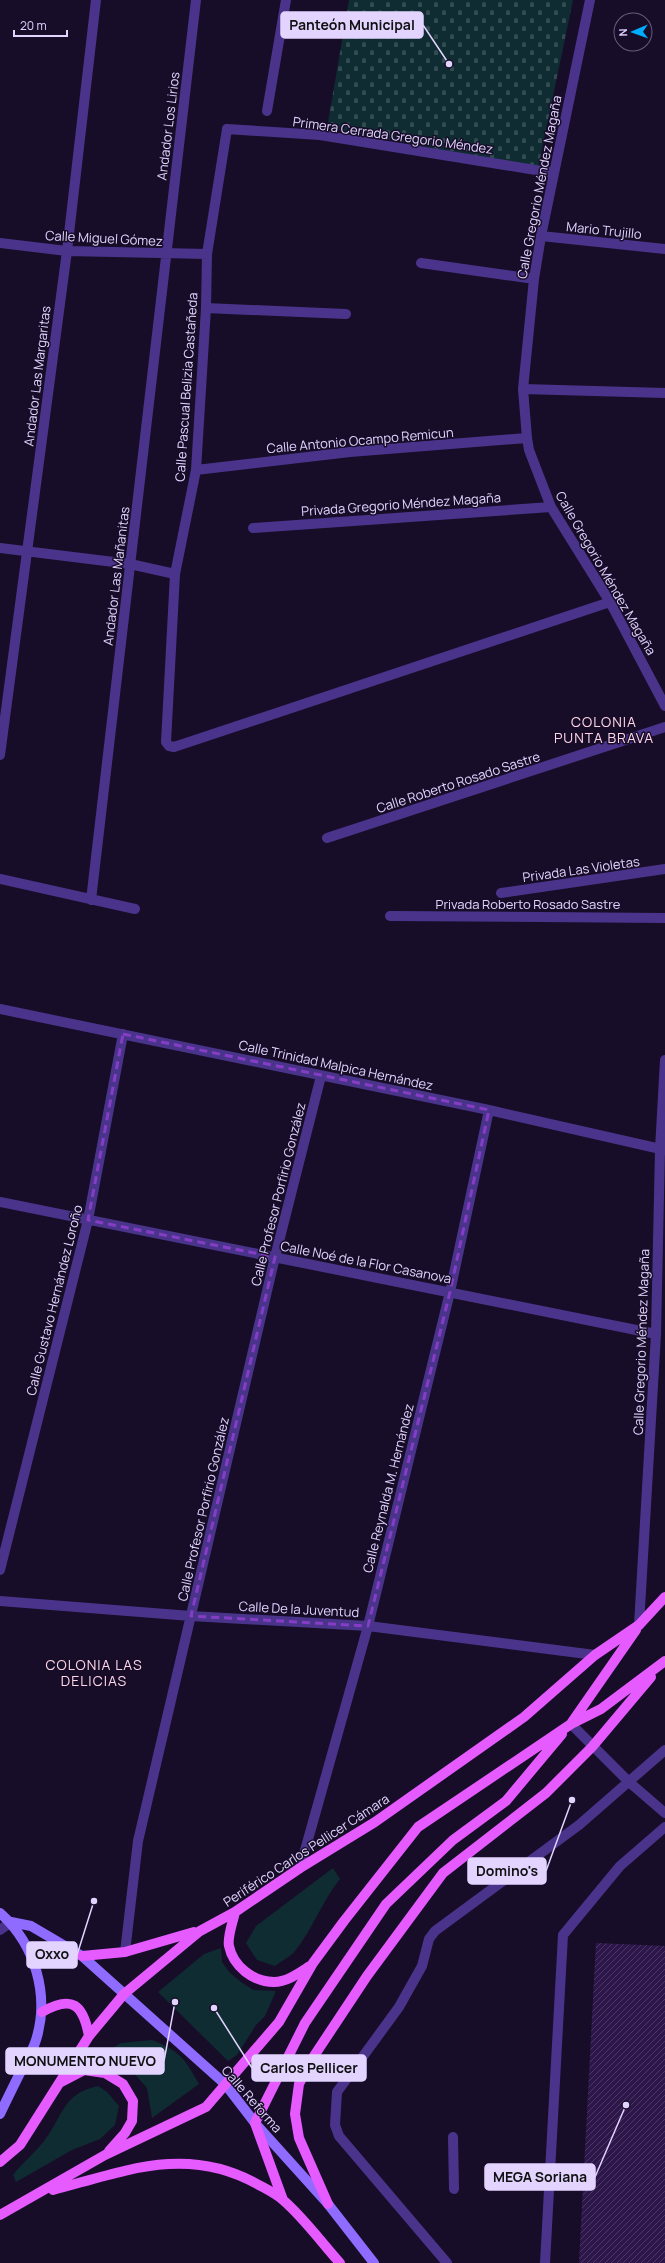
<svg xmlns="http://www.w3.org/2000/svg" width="665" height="2263" font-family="Manrope,sans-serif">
<defs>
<pattern id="cemetery-stones" width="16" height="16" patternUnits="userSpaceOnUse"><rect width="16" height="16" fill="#0f2c32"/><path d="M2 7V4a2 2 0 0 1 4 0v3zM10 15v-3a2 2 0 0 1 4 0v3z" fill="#324a51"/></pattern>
<pattern id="building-hatch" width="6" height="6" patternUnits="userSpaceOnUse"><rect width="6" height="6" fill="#2d174a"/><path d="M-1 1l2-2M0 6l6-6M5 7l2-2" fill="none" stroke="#4b3865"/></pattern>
</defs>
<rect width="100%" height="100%" fill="#170d28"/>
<!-- green -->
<path fill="#0f2c32" d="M333,1868L340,1879C322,1901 313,1929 295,1951C290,1957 281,1961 275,1966L257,1960L246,1943L256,1926Z
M221,1948L222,1962L229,1972L241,1982L253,1990L276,1991L265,2016L256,2025L237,2055L228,2061L158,1992L204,1954Z
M152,2040C180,2051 185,2059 199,2084L152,2118L147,2088L132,2071L117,2061L100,2056L121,2043Z
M98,2086L107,2092L119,2106L115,2125L100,2139L72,2150L16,2182L13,2175C23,2162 35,2153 44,2141C64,2115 62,2094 98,2086Z"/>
<!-- cemetery -->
<path fill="url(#cemetery-stones)" d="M349,0H573L538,168L327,128Z"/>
<!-- building -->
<path fill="url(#building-hatch)" d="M596,1943L665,1946V2263H579Z"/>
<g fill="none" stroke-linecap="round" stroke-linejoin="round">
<!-- lane -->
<path stroke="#4a348b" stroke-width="10" d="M571,1724L629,1782L665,1813
M0,1930L11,1922
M453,2137L454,2189
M447,2263L339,2136L335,2125L337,2092L399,2007L422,1966L429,1939L435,1931L579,1825L665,1750
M545,2263L563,1935L620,1866L665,1827"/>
<!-- street -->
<path stroke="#4a348b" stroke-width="10" d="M590,0L541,236L534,279L523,389L527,438L529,450L551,507L610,602L665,706
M267,111L286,0
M554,173L320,135L227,129L207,254L206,308L196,470L175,574L166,742L169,746L174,747L610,602
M541,236L665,249
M0,243L67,251L207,254
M421,263L534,279
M206,308L346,314
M523,389L665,393
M196,470L350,452L527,438
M253,528L551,507
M0,548L130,564L175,574
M0,755L67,251L96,0
M327,838L665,727
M0,879L135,909
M501,893L665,869
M91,900L196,0
M390,916L665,918
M0,1009L489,1110L665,1150
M0,1202L656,1334
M0,1570L88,1220L123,1034
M0,1601L191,1616L368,1626L595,1655
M639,1625L656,1334L660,1149L665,1060
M300,1868L368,1626L450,1292L489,1110
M125,1952L138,1841L275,1257L321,1076"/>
<!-- secondary -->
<path stroke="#8f6bff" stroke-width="10" d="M0,1913C35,1944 50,1995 36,2040C33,2050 27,2059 23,2067C15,2083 7,2099 0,2114
M11,1922L31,1926L82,1956L225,2084L255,2123L328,2204L374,2263"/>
<!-- primary -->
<path stroke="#e65bff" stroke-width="10" d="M572,1722L636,1630
M235,1912C233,1922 227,1937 229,1946C233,1966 253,1982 274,1982C287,1982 299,1973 310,1966
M82,1956L125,1952L194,1932
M42,2012C72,1995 83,2004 89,2036
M61,2082L84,2070L105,2073L123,2084L133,2101L132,2121L125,2133L109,2151
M0,2162L20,2145L89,2036L124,1994L200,1931L235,1912L300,1868L375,1822L524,1717L595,1655L639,1625L665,1597
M53,2190C125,2171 187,2145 257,2184C266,2189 275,2193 283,2200C303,2217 322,2243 340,2263
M283,2200L255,2123L305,2023L386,1904L453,1840L506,1801L562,1734
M328,2204L299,2138L295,2114L299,2084L312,2059L367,1976L443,1873L546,1793L592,1747L651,1677
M0,2215L105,2155L206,2107L279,2022L313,1963L344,1921L418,1827L571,1724L601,1709L665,1661"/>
</g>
<!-- marked area -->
<path fill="none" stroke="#853dc5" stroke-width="3" stroke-dasharray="8 5" stroke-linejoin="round" d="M123,1034L489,1110L450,1292L368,1626L191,1616L275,1257L88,1220Z"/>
<g text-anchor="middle" stroke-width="3" stroke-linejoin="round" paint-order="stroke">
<!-- street labels -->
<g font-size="13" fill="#e2d4ff" stroke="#170d28">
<text transform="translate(168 126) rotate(-83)" y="5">Andador Los Lirios</text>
<text transform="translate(393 135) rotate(8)" y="5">Primera Cerrada Gregorio Méndez</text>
<text transform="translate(539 187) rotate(-79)" y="5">Calle Gregorio Méndez Magaña</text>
<text transform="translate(604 230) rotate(6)" y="5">Mario Trujillo</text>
<text transform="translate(104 238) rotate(3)" y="5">Calle Miguel Gómez</text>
<text transform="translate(37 376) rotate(-83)" y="5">Andador Las Margaritas</text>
<text transform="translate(186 387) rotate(-86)" y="5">Calle Pascual Belizia Castañeda</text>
<text transform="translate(360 440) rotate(-5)" y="5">Calle Antonio Ocampo Remicun</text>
<text transform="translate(401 504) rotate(-4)" y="5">Privada Gregorio Méndez Magaña</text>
<text transform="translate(606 573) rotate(60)" y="5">Calle Gregorio Méndez Magaña</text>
<text transform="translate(116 576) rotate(-83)" y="5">Andador Las Mañanitas</text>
<text transform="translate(458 782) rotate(-18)" y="5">Calle Roberto Rosado Sastre</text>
<text transform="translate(581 869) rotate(-8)" y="5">Privada Las Violetas</text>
<text x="528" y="909">Privada Roberto Rosado Sastre</text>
<text transform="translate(336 1065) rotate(12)" y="5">Calle Trinidad Malpica Hernández</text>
<text transform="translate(278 1194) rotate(-76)" y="5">Calle Profesor Porfirio González</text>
<text transform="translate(366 1262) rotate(11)" y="5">Calle Noé de la Flor Casanova</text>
<text transform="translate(54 1300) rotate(-76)" y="5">Calle Gustavo Hernández Loroño</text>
<text transform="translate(641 1342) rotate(-88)" y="5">Calle Gregorio Méndez Magaña</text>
<text transform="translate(388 1488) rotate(-76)" y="5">Calle Reynalda M. Hernández</text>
<text transform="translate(203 1509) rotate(-77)" y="5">Calle Profesor Porfirio González</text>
<text transform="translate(299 1609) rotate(3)" y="5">Calle De la Juventud</text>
<text transform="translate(306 1850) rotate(-33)" y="5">Periférico Carlos Pellicer Cámara</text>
<text transform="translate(252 2099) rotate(49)" y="5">Calle Reforma</text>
</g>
<!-- neighbourhood labels -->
<g font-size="14" letter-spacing="1" fill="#ffd6e7" stroke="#170d28">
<text x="604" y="727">COLONIA<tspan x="604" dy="16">PUNTA BRAVA</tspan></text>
<text x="94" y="1670">COLONIA LAS<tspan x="94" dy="16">DELICIAS</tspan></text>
</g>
</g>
<!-- callouts -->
<path fill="none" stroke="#e2d4ff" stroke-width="1.5" d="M449 64L423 25M572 1800L546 1871M94 1901L77 1955M175 2002L164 2061M214 2008L252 2068M626 2105L595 2177"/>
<g fill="#e2d4ff" stroke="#170d28" stroke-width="1.5">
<circle cx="449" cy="64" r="4"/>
<circle cx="572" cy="1800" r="4"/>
<circle cx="94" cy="1901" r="4"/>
<circle cx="175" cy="2002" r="4"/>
<circle cx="214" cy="2008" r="4"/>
<circle cx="626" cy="2105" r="4"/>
</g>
<g fill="#e2d4ff" stroke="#e2d4ff" stroke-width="1.5">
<rect x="281" y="12" width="142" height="26" rx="4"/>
<rect x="468" y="1858" width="78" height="26" rx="4"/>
<rect x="27" y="1942" width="50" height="26" rx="4"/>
<rect x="6" y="2048" width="158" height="26" rx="4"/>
<rect x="252" y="2055" width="114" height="26" rx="4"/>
<rect x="485" y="2164" width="110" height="26" rx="4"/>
</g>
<g font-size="14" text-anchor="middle" font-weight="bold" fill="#111">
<text x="352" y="30">Panteón Municipal</text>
<text x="507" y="1876">Domino's</text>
<text x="52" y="1959">Oxxo</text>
<text x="85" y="2066">MONUMENTO NUEVO</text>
<text x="309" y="2073">Carlos Pellicer</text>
<text x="540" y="2182">MEGA Soriana</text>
</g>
<!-- north arrow -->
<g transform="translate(633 32) rotate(268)"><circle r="19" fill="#170d28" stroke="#685d7e"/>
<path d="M0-3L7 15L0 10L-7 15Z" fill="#00adff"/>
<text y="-6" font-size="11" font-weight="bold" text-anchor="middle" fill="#e2d4ff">N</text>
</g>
<!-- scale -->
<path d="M14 30v6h53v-6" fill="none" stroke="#e2d4ff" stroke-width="2"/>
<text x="20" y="30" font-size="12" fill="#e2d4ff" stroke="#170d28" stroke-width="3" paint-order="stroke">20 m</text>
</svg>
